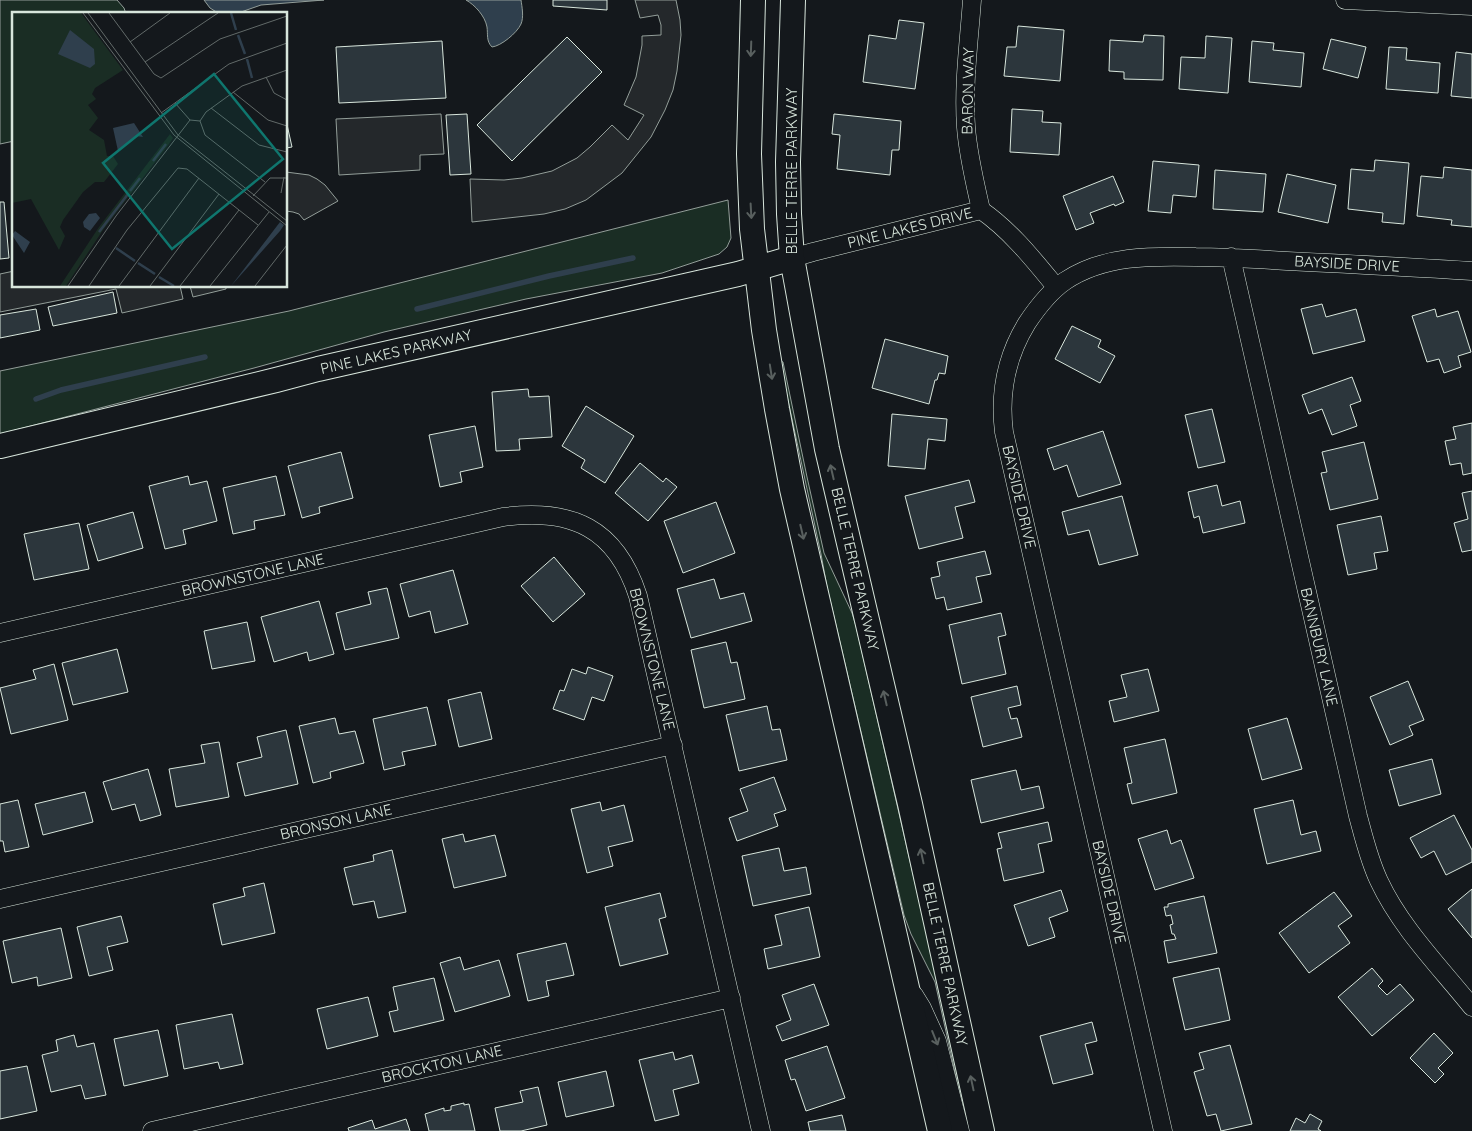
<svg xmlns="http://www.w3.org/2000/svg" width="1472" height="1131" font-family="Quicksand,sans-serif">
<rect width="100%" height="100%" fill="#14181c"/>
<!-- green -->
<path fill="#1a2d24" stroke="#939e99" d="M0,0H117L124,8L126,14H14V141L0,144Z
M728,200L731,238L727,247L719,254L662,273L526,299L384,332L254,368L0,434V371L289,311Z
M781,361L783,362L807,477L824,553L852,613L856,626L972,1131H968L935,982L911,934L904,915L827,587L821,554L780,363Z"/>
<!-- parking -->
<path fill="#24282b" stroke="#939e99" d="M635,0H676L680,20L681,35L677,71L673,90L665,110L651,137L622,173L586,200L565,209L544,214L472,222L470,179L504,180L522,178L552,171L577,158L590,147L612,125L628,140L644,115L624,105L636,77L642,45V36L661,35V25L658,15L640,18Z
M441,114L444,154L420,155V170L339,175L336,119Z
M286,172L309,175L317,179L325,185L338,201L304,220L299,214L293,212L286,211Z
M14,271V286H180L183,299L122,313L116,289L0,312V274Z
M190,286H226V289L193,297Z"/>
<!-- water -->
<path fill="#2f3f4d" stroke="#939e99" d="M204,0H324L261,5L241,12L218,13L210,8Z
M466,0H521C522,7 524,17 521,24C517,33 501,46 492,47C486,41 488,34 487,27C485,16 475,5 466,0Z"/>
<g fill="none" stroke-linecap="round" stroke-linejoin="round">
<!-- stream -->
<path stroke="#2f3f4d" stroke-width="5.5" d="M417,309L549,276L633,258
M36,399L61,390L205,357"/>
</g>
<!-- building -->
<path fill="#2c363c" stroke="#d8e6dc" d="M553,0H607V10L553,6Z
M899,20L924,23L915,89L863,82L869,35L896,39Z
M1018,26L1064,30L1060,81L1004,76L1007,47H1016Z
M1144,35L1164,36L1163,80L1124,79V72L1109,71L1110,40L1143,42Z
M1206,36L1232,38L1228,93L1179,89L1181,57L1205,58Z
M567,37L602,72L512,161L477,125Z
M1331,39L1366,47L1358,78L1323,69Z
M442,41L446,98L339,103L336,47Z
M1252,41L1274,43L1273,50L1304,53L1301,87L1249,82Z
M1389,47L1407,48L1406,60L1440,63L1438,93L1386,89Z
M1456,52L1472,54V98L1451,96Z
M1012,109L1043,111L1042,122L1061,123L1059,155L1010,152Z
M467,114L471,174L450,175L446,115Z
M834,114L901,121L899,150H892L890,175L837,169L840,135L832,134Z
M286,120L292,147L286,148Z
M1375,160L1409,163L1404,224L1382,222L1383,213L1348,209L1351,169L1374,171Z
M1153,161L1199,165L1196,197L1173,195L1171,213L1148,211Z
M1444,167L1472,170V227L1451,225L1452,220L1417,216L1421,176L1443,178Z
M1215,170L1266,174L1263,212L1213,209Z
M1287,174L1336,185L1328,223L1278,212Z
M1113,176L1124,202L1115,206L1114,204L1090,213L1094,223L1076,230L1063,196Z
M0,202H4L9,258L0,259Z
M113,292L117,313L53,326L48,307Z
M1322,304L1326,317L1356,309L1365,341L1313,354L1301,309Z
M36,309L40,330L0,338V315Z
M1435,309L1437,317L1458,311L1471,352L1458,356L1461,367L1444,373L1439,359L1427,362L1412,316Z
M1072,326L1101,340L1098,347L1115,356L1100,383L1055,359Z
M885,339L948,356L945,374L939,373L937,380H935L929,404L872,388Z
M1352,377L1361,401L1350,405L1357,426L1332,435L1322,409L1309,414L1302,395Z
M528,389L529,397L549,396L552,437L519,439L520,450L496,451L492,392Z
M586,406L634,436L605,483L581,468L585,460L562,446Z
M1212,409L1225,462L1198,468L1185,415Z
M892,414L947,419L945,441L928,439L925,469L888,466Z
M1472,423V473L1463,475L1461,463L1450,465L1445,441L1456,439L1453,427Z
M475,426L483,467L460,472L462,482L440,487L429,435Z
M1103,431L1121,484L1078,497L1067,465L1054,470L1047,449Z
M1364,442L1378,499L1330,510L1321,473L1327,472L1322,452Z
M341,452L353,498L319,507L320,513L302,518L288,466Z
M640,463L663,482L666,478L677,487L648,521L615,493Z
M188,476L190,485L207,481L217,521L183,530L186,544L165,549L149,486Z
M276,476L285,515L254,521L255,529L233,534L223,488Z
M969,480L975,502L955,507L963,538L919,549L905,496Z
M1217,485L1222,506L1240,501L1245,523L1203,533L1199,516L1194,518L1188,492Z
M1472,491V550L1462,552L1454,523L1468,519L1462,493Z
M1122,496L1138,555L1099,565L1089,530L1068,535L1062,512Z
M716,502L735,553L683,573L664,521Z
M133,512L143,548L98,561L87,525Z
M1381,516L1388,551L1374,553L1377,569L1348,575L1337,525Z
M79,523L89,569L34,580L24,534Z
M985,551L991,574L976,577L982,602L947,610L944,597L936,599L931,578L940,576L937,562Z
M554,557L585,594L553,622L521,586Z
M453,570L468,624L435,633L430,611L409,617L400,584Z
M714,579L720,599L744,593L752,621L691,638L677,589Z
M387,588L399,638L345,650L336,613L371,604L368,592Z
M319,601L334,654L309,661L307,652L274,662L261,617Z
M1001,613L1006,635L998,637L1006,674L962,684L949,625Z
M247,622L255,661L212,669L204,631Z
M726,642L731,663L737,662L745,699L704,708L691,650Z
M117,649L128,692L73,705L62,663Z
M54,664L68,720L11,734L0,688L36,679L33,670Z
M588,667L613,676L604,701L592,697L584,720L553,709L560,690L564,691L572,669L586,674Z
M1148,669L1159,711L1114,722L1109,701L1127,697L1121,675Z
M1408,681L1424,720L1409,726L1413,735L1390,745L1370,697Z
M1017,686L1021,705L1008,708L1011,719L1017,718L1022,737L983,747L971,697Z
M481,692L492,739L459,747L448,700Z
M767,706L772,730L780,729L787,760L739,771L726,715Z
M427,707L436,745L402,752L405,765L384,770L373,719Z
M335,718L339,734L355,731L364,763L330,772L331,778L313,783L299,726Z
M1287,718L1302,769L1262,780L1248,729Z
M286,730L298,784L245,796L237,763L262,757L257,737Z
M1165,739L1177,793L1132,804L1127,784L1132,783L1124,748Z
M219,742L229,797L176,807L169,769L205,763L201,745Z
M1432,759L1441,794L1399,806L1389,770Z
M148,769L161,815L140,821L135,804L112,810L103,782Z
M1016,770L1021,790L1039,786L1044,808L981,823L971,780Z
M774,777L786,810L774,814L778,826L737,841L729,818L748,811L740,789Z
M85,792L93,822L43,835L35,804Z
M18,800L29,847L5,852L3,841H0V804Z
M1293,800L1301,835L1316,831L1321,851L1267,864L1254,809Z
M600,802L602,811L624,805L633,841L608,847L613,866L587,873L571,809Z
M1454,815L1472,850V862L1446,875L1434,851L1421,858L1410,838Z
M1048,822L1052,841L1038,844L1044,872L1004,881L997,849L1002,848L998,833Z
M1167,830L1171,844L1181,840L1194,878L1155,890L1138,839Z
M463,834L465,842L495,835L506,876L454,888L442,839Z
M779,848L784,871L806,867L811,894L753,906L742,856Z
M392,850L406,912L378,918L374,901L353,905L344,868L374,861L373,855Z
M264,883L275,933L222,945L213,904L245,896L243,888Z
M1472,889V938L1448,909Z
M1061,890L1068,911L1049,918L1055,937L1028,946L1014,905Z
M1334,892L1352,916L1338,926L1350,943L1309,973L1279,933Z
M660,893L666,917L659,919L668,954L620,966L605,907Z
M1204,896L1217,953L1168,963L1164,941L1176,939L1174,934H1172L1170,925L1173,924L1171,915L1166,916L1164,907H1168V904Z
M809,907L820,957L768,969L764,949L782,945L775,915Z
M121,916L128,942L107,947L113,970L89,976L77,927Z
M61,928L72,978L38,986L37,977L12,983L3,941Z
M566,943L574,975L546,981L549,996L528,1001L517,954Z
M460,957L464,970L499,960L510,996L455,1012L440,963Z
M1219,968L1230,1020L1185,1030L1173,978Z
M1372,968L1383,981L1378,986L1387,995L1400,984L1414,1000L1372,1036L1338,997Z
M434,978L444,1020L394,1032L389,1012L398,1010L393,987Z
M814,984L829,1025L782,1041L776,1026L791,1020L782,995Z
M368,997L378,1036L327,1049L317,1009Z
M232,1014L243,1064L220,1069L218,1062L184,1069L176,1025Z
M1092,1022L1097,1041L1085,1044L1093,1074L1053,1084L1040,1036Z
M158,1030L168,1076L124,1086L114,1039Z
M1434,1033L1453,1053L1438,1068L1444,1074L1435,1083L1410,1058Z
M74,1035L77,1047L94,1043L106,1095L85,1099L81,1085L51,1092L42,1055L58,1051L56,1040Z
M1230,1045L1252,1124L1221,1131L1216,1114L1207,1116L1194,1072L1204,1069L1199,1053Z
M827,1046L845,1098L806,1111L795,1079L791,1080L785,1060Z
M673,1052L675,1060L692,1055L699,1083L673,1090L679,1115L655,1121L639,1060Z
M27,1066L37,1111L0,1119V1071Z
M606,1071L614,1106L566,1117L558,1082Z
M538,1087L547,1125L521,1131H500L495,1108L523,1102L520,1091Z
M464,1103V1105L469,1104L475,1131H429L425,1114L444,1108V1111L451,1110V1106Z
M1310,1114L1322,1121L1318,1129L1321,1131H1290L1296,1118L1305,1123Z
M842,1115L846,1131H810L808,1122Z
M406,1119L410,1131H349L348,1128L372,1120L375,1129Z"/>
<g fill="none" stroke-linecap="round" stroke-linejoin="round">
<!-- street casing -->
<g stroke="#d8e6dc" stroke-width="19">
<path id="street" d="M972,0C969,42 963,85 966,127C968,155 975,183 981,210
M1345,0L1472,6
M1231,257L1358,816C1364,838 1369,860 1379,881C1401,928 1440,967 1472,1007
M792,258L813,252L981,210C1011,231 1033,259 1056,287
M0,633L503,517C572,508 616,528 638,596L761,1131
M0,899L673,745
M914,995L922,1008L937,1041L960,1131
M152,1131L731,998
M1163,1131L1004,432C999,392 1006,357 1027,323C1037,308 1049,292 1065,281C1104,255 1151,256 1196,257C1226,257 1257,259 1287,261C1349,264 1410,267 1472,271"/>
</g>
<!-- secondary casing -->
<g stroke="#d8e6dc" stroke-width="26">
<path id="secondary" d="M753,0L749,154L752,229L764,330L777,409L792,489L940,1131
M793,0L788,162L789,214L792,258L827,449L910,804L982,1131
M0,446L276,380L318,369L738,274L792,258"/>
</g>
<!-- street -->
<use href="#street" stroke="#14181c" stroke-width="18"/>
<!-- secondary -->
<use href="#secondary" stroke="#14181c" stroke-width="24"/>
</g>
<!-- one-way arrows -->
<defs><path id="oneway-shaft" d="M-6 0H5M1.5-3L5.5 0L1.5 3" fill="none" stroke-width="1.6" stroke-linecap="round" stroke-linejoin="round" transform="scale(1.25)"/></defs>
<g stroke="#59605f">
<use href="#oneway-shaft" transform="translate(751 49) rotate(92)"/>
<use href="#oneway-shaft" transform="translate(751 211) rotate(87)"/>
<use href="#oneway-shaft" transform="translate(771 372) rotate(81)"/>
<use href="#oneway-shaft" transform="translate(832 472) rotate(-103)"/>
<use href="#oneway-shaft" transform="translate(802 532) rotate(77)"/>
<use href="#oneway-shaft" transform="translate(885 698) rotate(-103)"/>
<use href="#oneway-shaft" transform="translate(922 856) rotate(-102)"/>
<use href="#oneway-shaft" transform="translate(935 1038) rotate(68)"/>
<use href="#oneway-shaft" transform="translate(972 1083) rotate(-102)"/>
</g>
<g text-anchor="middle" stroke-width="4" stroke-linejoin="round" paint-order="stroke">
<!-- street labels -->
<g font-size="15" fill="#d8e6dc" stroke="#14181c">
<text transform="translate(968 91) rotate(-89)" y="5">BARON WAY</text>
<text transform="translate(792 171) rotate(-90)" y="5">BELLE TERRE PARKWAY</text>
<text transform="translate(910 228) rotate(-14)" y="5">PINE LAKES DRIVE</text>
<text transform="translate(1347 264) rotate(3)" y="5">BAYSIDE DRIVE</text>
<text transform="translate(396 352) rotate(-13)" y="5">PINE LAKES PARKWAY</text>
<text transform="translate(1019 497) rotate(77)" y="5">BAYSIDE DRIVE</text>
<text transform="translate(855 569) rotate(77)" y="5">BELLE TERRE PARKWAY</text>
<text transform="translate(253 575) rotate(-13)" y="5">BROWNSTONE LANE</text>
<text transform="translate(1319 647) rotate(77)" y="5">BANNBURY LANE</text>
<text transform="translate(652 659) rotate(76)" y="5">BROWNSTONE LANE</text>
<text transform="translate(336 822) rotate(-13)" y="5">BRONSON LANE</text>
<text transform="translate(1109 892) rotate(77)" y="5">BAYSIDE DRIVE</text>
<text transform="translate(945 964) rotate(78)" y="5">BELLE TERRE PARKWAY</text>
<text transform="translate(442 1064) rotate(-13)" y="5">BROCKTON LANE</text>
</g>
</g>
<!-- overview -->
<g transform="translate(12 12)">
<rect width="275" height="275" fill="#14181c"/>
<path d="M0,1H69L111,58L83,76L80,82L84,87L76,93L86,106L77,118L92,128L95,144H101L106,152L92,170H83L71,180L51,208L48,215L53,224L47,238L19,187L0,191ZM158,122L161,126L157,132L91,218L54,274H48L87,215Z" fill="#1a2d24"/>
<path d="M58,18L82,37L83,52L78,56L46,42ZM122,111L131,125L124,124L106,139L101,116ZM84,201L88,206L78,219L72,215L71,210L77,202ZM268,210L272,213L268,219L219,274ZM3,219L18,230L12,241L0,223Z" fill="#2f3f4d"/>
<path fill="none" stroke="#2f3f4d" stroke-width="2.5" d="M219,1L224,18M226,23L233,42M235,47L240,66M141,149L154,132M118,179L128,166M87,220L116,182M104,236L123,249M126,251L143,262M147,265L162,274"/>
<path fill="none" stroke="#626a69" stroke-width="1" d="M71,1L162,123L275,214M76,1L166,123L275,209M97,1L142,62L149,66L208,27L275,4M118,30L158,1M133,50L206,1M254,65L262,81L275,88M221,80L256,108L275,114M163,91L178,108M199,96L247,133L275,140M149,101L217,52L275,31M253,170L193,123L188,109L194,100L230,74L275,58M269,181L272,165M241,184L258,166H275M56,274L104,204L178,108L188,109M77,274L115,218L166,156L175,157L246,213M107,274L187,166M138,274L207,182M168,274L227,198M198,274L257,200M243,274L275,233"/>
<path fill="#0f766e" fill-opacity="0.15" stroke="#0f766e" stroke-width="2.5" d="M202,62L271,147L160,237L91,151Z"/>
<rect width="275" height="275" fill="none" stroke="#d8e6dc" stroke-width="2.5"/>
</g>
</svg>
